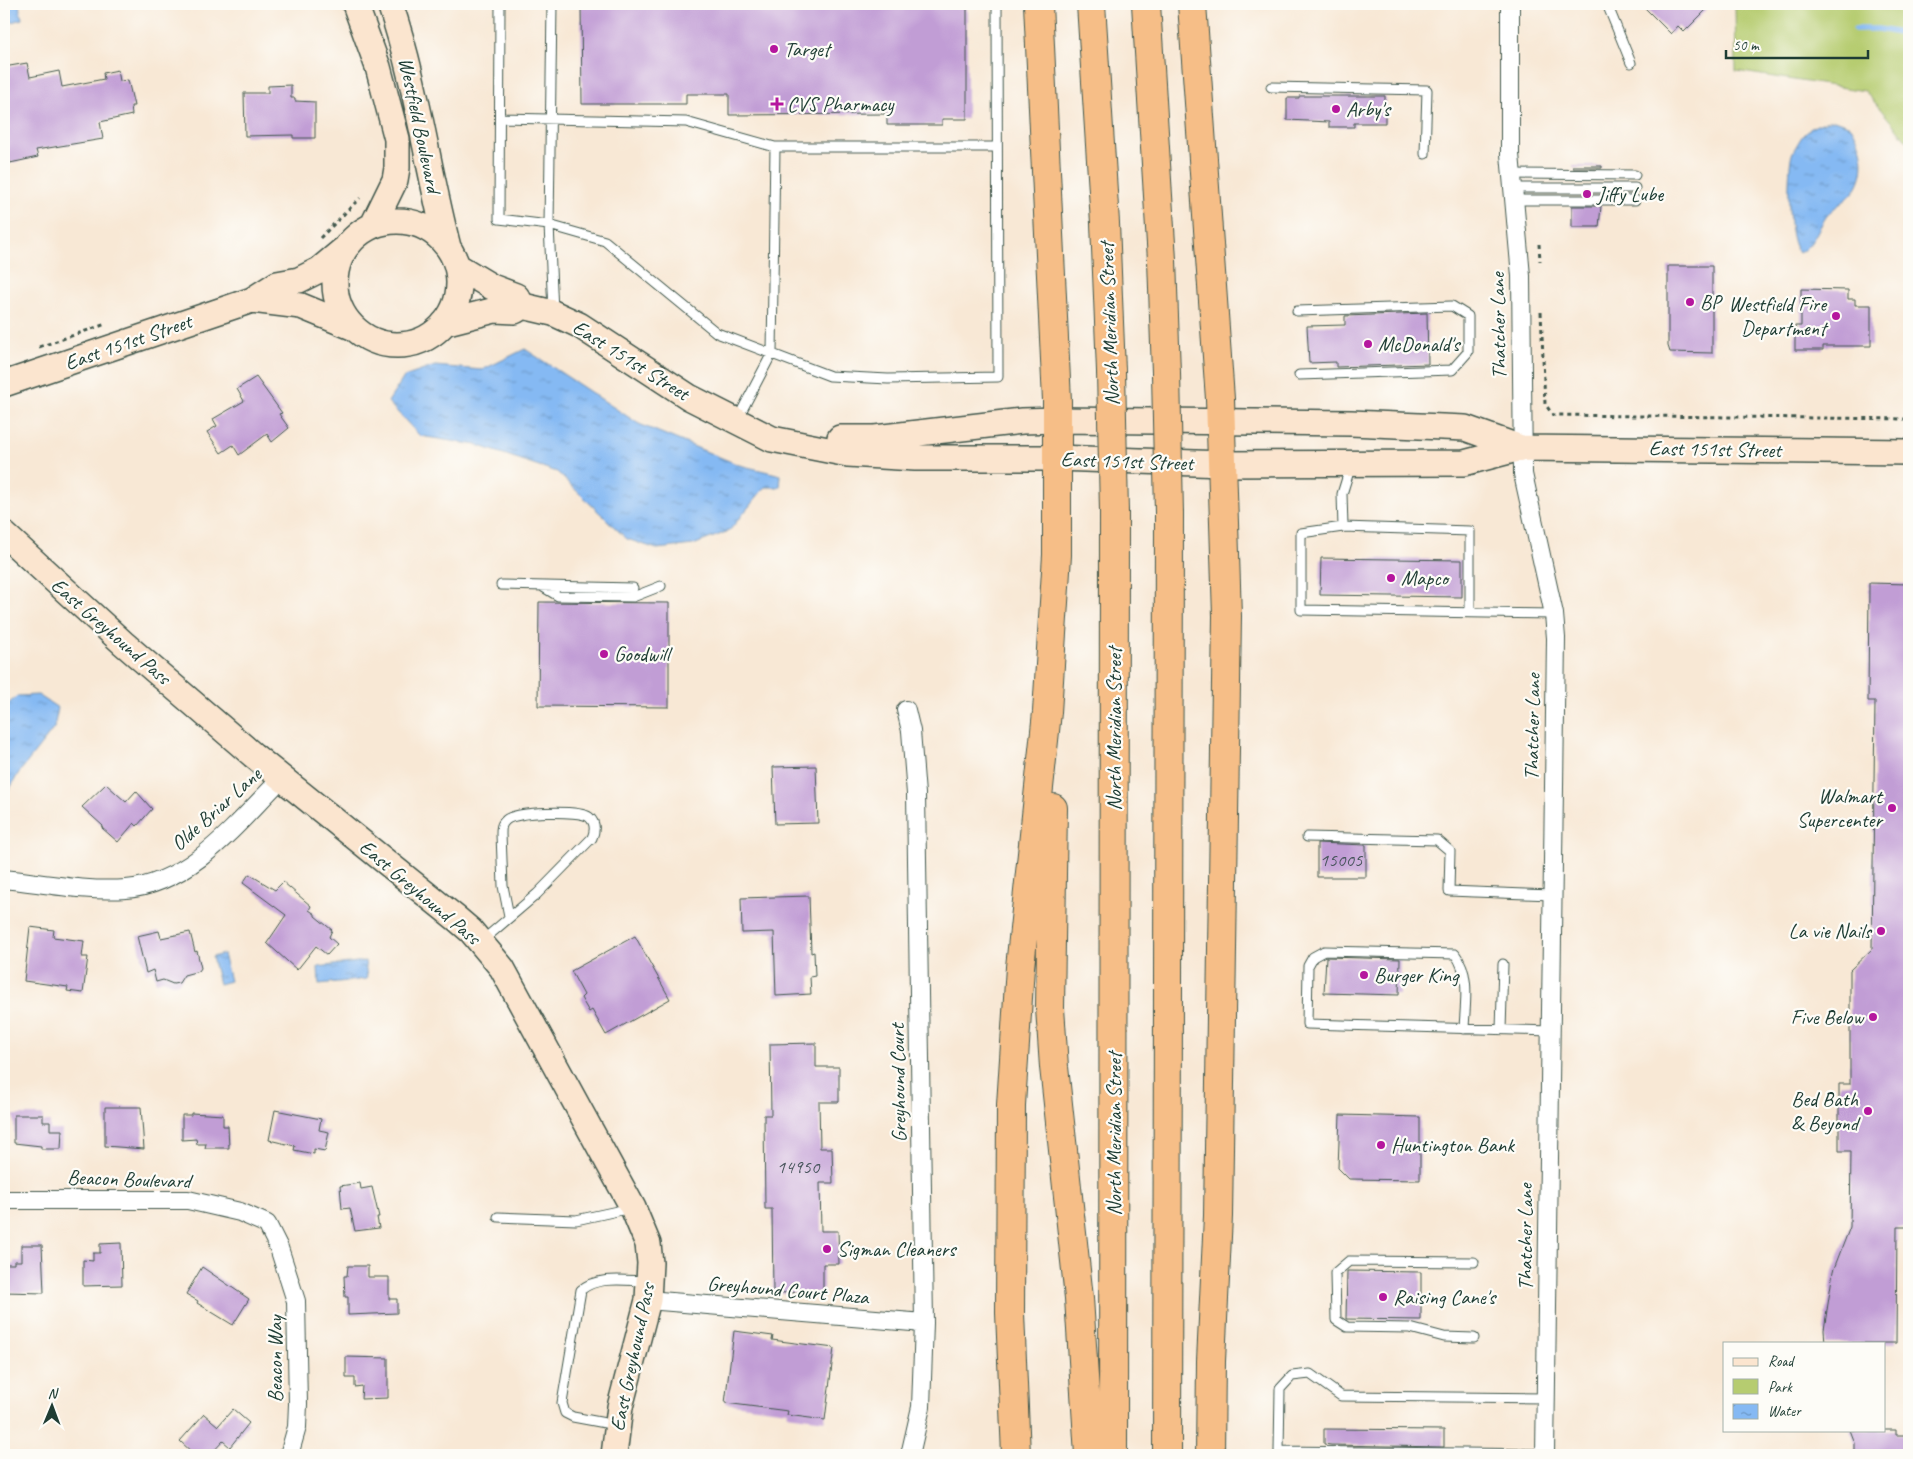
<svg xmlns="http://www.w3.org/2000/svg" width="1913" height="1459" font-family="Caveat,sans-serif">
<defs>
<pattern id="water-ripples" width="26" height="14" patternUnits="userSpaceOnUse" patternTransform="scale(1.25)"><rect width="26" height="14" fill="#85b9f3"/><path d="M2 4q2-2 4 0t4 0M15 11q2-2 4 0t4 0" fill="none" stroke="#6c98c6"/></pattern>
</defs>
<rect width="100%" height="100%" fill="#fdfcf7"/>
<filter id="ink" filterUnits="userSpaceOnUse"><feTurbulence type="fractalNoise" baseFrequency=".02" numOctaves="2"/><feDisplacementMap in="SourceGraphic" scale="10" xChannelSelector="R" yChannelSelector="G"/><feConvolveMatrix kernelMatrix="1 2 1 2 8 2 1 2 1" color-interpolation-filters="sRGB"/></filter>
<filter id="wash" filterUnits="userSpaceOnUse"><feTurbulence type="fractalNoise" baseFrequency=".0096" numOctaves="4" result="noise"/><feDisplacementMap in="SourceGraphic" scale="20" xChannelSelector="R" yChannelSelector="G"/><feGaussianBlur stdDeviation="1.12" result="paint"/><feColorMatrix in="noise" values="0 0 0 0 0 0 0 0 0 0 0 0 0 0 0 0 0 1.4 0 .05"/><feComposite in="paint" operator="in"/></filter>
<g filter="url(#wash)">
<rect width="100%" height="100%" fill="#f8e8d5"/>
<!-- park -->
<path fill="#b6cc70" stroke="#6a8452" d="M1735,4H1909V143L1865,91L1736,71Z"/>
<!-- water -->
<path fill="url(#water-ripples)" stroke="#527b94" d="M19,4L22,19L4,24V5Z
M1834,120L1851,126C1864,147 1869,173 1852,194C1846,201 1837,205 1831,211C1818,224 1816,244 1799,253C1786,240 1788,177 1791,158C1792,152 1798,143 1801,138C1808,127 1822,122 1834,120Z
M525,349L639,424L739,465L781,475L780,487H765L729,531L693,545L657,549L627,539L557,472L477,445L420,436L388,402L404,377L435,366L482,370Z
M38,695L58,708L54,728L18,774L4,799V708L17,696Z
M223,954L230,981L219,984L212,957Z
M365,961L367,979L319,984L318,967Z"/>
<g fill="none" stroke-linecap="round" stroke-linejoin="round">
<!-- stream -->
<path stroke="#85b9f3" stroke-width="5.5" d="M1855,29H1879L1909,35"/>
</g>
<g id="blocks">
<!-- building -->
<path fill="#c19dd5" d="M581,4H967V119H942V125H887V114L729,115V94H686V104H582Z
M1641,4H1712L1684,32L1678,26L1671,34Z
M27,63L30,77L59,71L62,87L104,79L103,73L118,70L120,81L128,80L134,106H131L132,115L100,122L103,139L36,150L38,157L10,163L4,122V67Z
M291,85V98H295V101L315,102V138H293V135L245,136L244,93H268V86Z
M1299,96H1385V123H1354V127H1329V122L1287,120V98H1299Z
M1573,166H1602V168H1573Z
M1572,206H1601L1599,227H1572Z
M1668,266H1712V353L1670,352L1668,346Z
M1801,289L1848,290V299H1855V305H1871V346H1823V350H1795V326H1801Z
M1427,313L1428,364L1336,367V362L1309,363L1307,326L1345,325V316Z
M256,377L282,413L279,414L289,428L272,442L267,434L239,455L233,445L221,453L207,432L217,426L213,419L244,401L237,389Z
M1321,558L1462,560V597L1320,595Z
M1869,583L1909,584V1227H1897L1896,1343H1825L1824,1330L1833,1271L1850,1227L1851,1151H1839V1084H1850V970L1872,949L1875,701H1868Z
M539,602L669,603V707L538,706Z
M816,766L818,823L775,824L773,767Z
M106,784L126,802L136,791L152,809L137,826L134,823L118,842L102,828L103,826L82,807Z
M1317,843L1366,845V877H1317Z
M249,874L275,890L283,882L311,906L309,910L315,914V916L332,930L329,937L337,944L327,955L316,946L297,970L267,943L286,915L243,883Z
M809,896L811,953L814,952L815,976L810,977L811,994L776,996L774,932L742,933L741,898Z
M30,927L54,930L53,937L84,941L82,957H88L83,993L67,991L68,987L24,981Z
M159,931L161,938L190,932L195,952L197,951L201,968L199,971L184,975L179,983L173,984L163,980L156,982L153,970L146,973L137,936Z
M635,936L670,999L606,1035L592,1010L589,1012L581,998L584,995L571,971Z
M1326,957L1400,959L1399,995L1324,993Z
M816,1043V1067H839V1102H819L820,1148H832L833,1183H820L821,1231H838L839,1264H823V1292L773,1293L772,1209H765L764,1115H771L770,1044Z
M105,1107H141L144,1149L105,1146Z
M275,1110L321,1119L319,1130L329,1132L325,1151L314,1149V1154L294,1150L295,1146L269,1140Z
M191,1113L223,1115V1126H228L229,1148H205L206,1144H197L196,1139L182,1140V1115H191Z
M14,1115H43V1122H50V1130H62L61,1149H41V1146L14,1143Z
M1340,1115L1420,1117V1180L1349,1179L1338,1168Z
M360,1183L361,1189L372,1187L379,1217H377L379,1228L355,1231L350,1208L342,1209L340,1186Z
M121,1243L122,1285L83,1286V1260L93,1261V1253H100V1244Z
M21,1245H42L44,1293L4,1292V1264H14V1261H21Z
M348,1266H368V1277H389V1299H397V1313L348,1315V1297H345L344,1276H347Z
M202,1267L249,1299L233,1325L197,1303L198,1301L186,1294Z
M1347,1271L1421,1272V1320L1346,1319Z
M734,1331L773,1336L772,1340L834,1348L825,1420L787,1415L788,1411L725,1403Z
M346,1357L388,1358V1398L361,1399L362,1386L355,1387V1378H346Z
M233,1409L249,1423L230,1447L223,1441L210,1455H195L180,1441L204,1414L218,1426Z
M1324,1429L1444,1430V1447L1331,1445L1324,1444Z
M1850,1430H1896V1435H1909V1455H1855V1443Z"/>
</g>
</g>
<g filter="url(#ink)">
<use href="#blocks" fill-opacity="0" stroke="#40574c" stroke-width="1"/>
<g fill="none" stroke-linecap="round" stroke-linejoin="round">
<!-- lane casing -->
<g stroke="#40574c" stroke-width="11">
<path id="lane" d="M500,4L499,219L549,225L605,241L717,333L830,376L888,379L998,377L997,4
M552,4L549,225L553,311
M1607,4L1631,63
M1271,87L1427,90L1425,154
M500,118L686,122L775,147H997
M1511,174L1635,175
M1513,188H1635
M1514,200H1635
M1297,311L1452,306L1468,316V352L1452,370L1299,375
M737,420L772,353L775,147
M1351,465L1342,494L1343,527L1301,533V610L1554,614
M1343,527L1470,531V612
M501,585L633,588
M543,587L558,596L633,597L661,586
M1307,837L1437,840L1450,851L1449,891L1552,895
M482,941L537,894L592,838C595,831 596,823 589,817C579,810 515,811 506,820C501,824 501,828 501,834L503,886L509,916
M1464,1029C1465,1003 1471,975 1455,954L1324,951L1313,957L1308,966L1307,1024L1551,1031
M1501,1030L1503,964
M498,1217L576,1220L631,1208
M1474,1262L1349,1261L1335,1273L1336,1320L1347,1327L1410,1328L1444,1337L1474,1338
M616,1425L573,1417L565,1413L562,1403L581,1290C598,1275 628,1281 649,1281
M1545,1454L1279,1451L1280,1389L1292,1376L1310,1374L1341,1396L1546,1398"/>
</g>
<!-- street casing -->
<g stroke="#40574c" stroke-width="20">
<path id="street" d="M1510,4V154L1521,276L1523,474L1554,614L1556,638L1545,1455
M906,710L911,731L916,794L924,1323L921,1407L910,1455
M4,879C43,883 86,892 126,889C192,883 238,822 282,778
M4,1200H188L240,1212L267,1224L279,1248L296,1301L298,1404L297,1427L289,1455
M648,1300L924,1323"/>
</g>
<!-- secondary casing -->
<g stroke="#40574c" stroke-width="28">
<path id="secondary" d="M355,4L378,67L397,139V168L395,180L373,225
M390,4C417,83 427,166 448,247
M335 283a62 62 0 1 1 124 0a62 62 0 1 1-124 0Z
M457,266L492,287L516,296L523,306L553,313L579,325L689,397L772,439L848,454L915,458H1057L1223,464L1464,463L1521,448L1909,452
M252,300L301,306L352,327
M444,323L495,310L515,311L523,306
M4,384L252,300L277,284L299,280L319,270L343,250
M840,438H875L1022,421L1057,420L1351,423L1465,428L1521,448
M4,534L123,643L253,755L457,919L471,931L502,968L633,1208L648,1244L650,1263L648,1300L620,1407L614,1455"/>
</g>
<!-- highway casing -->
<g stroke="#40574c" stroke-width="30">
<path id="highway" d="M1091,4L1105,223L1111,371
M1146,4L1162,260L1166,373
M1192,4L1220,399L1227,616L1218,1216L1211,1361L1210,1455
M1053,808L1050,1008L1054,1067L1079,1298L1089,1455
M1016,1455L1010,1313L1011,1105L1020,967L1047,712L1057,555V401L1038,4
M1113,1455L1114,513
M1167,1455L1169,514"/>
</g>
<!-- path -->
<path stroke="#40574c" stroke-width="3" stroke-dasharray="4 4" stroke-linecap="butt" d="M320,238L360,198
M1539,244L1540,261
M1541,312L1545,404L1553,415L1909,419
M39,347L106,324"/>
<!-- lane -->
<use href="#lane" stroke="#fff" stroke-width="9"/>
<!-- street -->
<use href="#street" stroke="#fff" stroke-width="18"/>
<!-- secondary -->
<use href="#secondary" stroke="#fbe5cf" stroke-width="25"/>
<!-- highway -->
<use href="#highway" stroke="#f6be87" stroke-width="28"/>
<!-- highway-bridge casing -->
<g stroke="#40574c" stroke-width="30" stroke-linecap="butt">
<path id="highway-bridge" d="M1111,371L1114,513
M1166,373L1169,514"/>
</g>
<!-- highway-bridge -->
<use href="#highway-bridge" stroke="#f6be87" stroke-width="28"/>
</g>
</g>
<!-- markers -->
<g fill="#b5179e" stroke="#fdfcf7" stroke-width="2">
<circle cx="774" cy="49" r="5"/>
<path d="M774.5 96.5h5v5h5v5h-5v5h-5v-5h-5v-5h5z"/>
<circle cx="1336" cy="109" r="5"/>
<circle cx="1587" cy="194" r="5"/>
<circle cx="1690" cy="302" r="5"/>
<circle cx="1836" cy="316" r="5"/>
<circle cx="1368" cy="344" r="5"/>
<circle cx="1391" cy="578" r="5"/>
<circle cx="604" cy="654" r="5"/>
<circle cx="1892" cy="808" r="5"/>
<circle cx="1881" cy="931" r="5"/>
<circle cx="1364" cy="975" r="5"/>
<circle cx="1873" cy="1017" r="5"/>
<circle cx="1868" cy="1111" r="5"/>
<circle cx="1381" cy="1145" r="5"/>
<circle cx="827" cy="1249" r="5"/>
<circle cx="1383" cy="1297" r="5"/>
</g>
<g text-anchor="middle" stroke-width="4.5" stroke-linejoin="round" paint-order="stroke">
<!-- number labels -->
<g font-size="19" fill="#48555c">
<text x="1341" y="866">15005</text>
<text x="798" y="1173">14950</text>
</g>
<!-- poi labels -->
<g font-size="21" fill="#1f3d34" stroke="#fdfcf7" text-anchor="start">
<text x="784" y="56">Target</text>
<text x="787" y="111">CVS Pharmacy</text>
<text x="1346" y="116">Arby's</text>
<text x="1597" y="201">Jiffy Lube</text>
<text x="1700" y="309">BP</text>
<text x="1826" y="311" text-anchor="end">Westfield Fire<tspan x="1826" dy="24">Department</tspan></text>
<text x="1378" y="351">McDonald's</text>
<text x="1401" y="585">Mapco</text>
<text x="614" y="661">Goodwill</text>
<text x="1882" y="803" text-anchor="end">Walmart<tspan x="1882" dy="24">Supercenter</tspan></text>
<text x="1871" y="938" text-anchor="end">La vie Nails</text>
<text x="1374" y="982">Burger King</text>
<text x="1863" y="1024" text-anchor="end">Five Below</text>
<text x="1858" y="1106" text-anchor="end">Bed Bath<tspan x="1858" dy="24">&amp; Beyond</tspan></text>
<text x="1391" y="1152">Huntington Bank</text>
<text x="837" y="1256">Sigman Cleaners</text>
<text x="1393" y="1304">Raising Cane's</text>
</g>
<!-- street labels -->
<g font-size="21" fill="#1f3d34" stroke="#fdfcf7">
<text transform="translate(420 125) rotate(78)" y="7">Westfield Boulevard</text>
<text transform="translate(1109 324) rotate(-92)" y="7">North Meridian Street</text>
<text transform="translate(1498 326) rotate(-91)" y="7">Thatcher Lane</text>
<text transform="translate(128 342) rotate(-19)" y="7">East 151st Street</text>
<text transform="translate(631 360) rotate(32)" y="7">East 151st Street</text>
<text transform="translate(1715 449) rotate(1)" y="7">East 151st Street</text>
<text transform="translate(1127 461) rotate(2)" y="7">East 151st Street</text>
<text transform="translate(111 631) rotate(41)" y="7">East Greyhound Pass</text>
<text transform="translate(1532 727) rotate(-89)" y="7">Thatcher Lane</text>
<text transform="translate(1114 729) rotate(-90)" y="7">North Meridian Street</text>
<text transform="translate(216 809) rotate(-42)" y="7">Olde Briar Lane</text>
<text transform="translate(420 892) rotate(40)" y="7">East Greyhound Pass</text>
<text transform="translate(898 1083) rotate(-91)" y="7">Greyhound Court</text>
<text transform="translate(1114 1134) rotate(-90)" y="7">North Meridian Street</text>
<text transform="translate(129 1179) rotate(2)" y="7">Beacon Boulevard</text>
<text transform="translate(1525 1237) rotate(-90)" y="7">Thatcher Lane</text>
<text transform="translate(788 1290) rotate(5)" y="7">Greyhound Court Plaza</text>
<text transform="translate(632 1357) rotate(-78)" y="7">East Greyhound Pass</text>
<text transform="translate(275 1359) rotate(-90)" y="7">Beacon Way</text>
</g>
</g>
<!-- margin -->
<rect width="1913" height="1459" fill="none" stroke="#fdfcf7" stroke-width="20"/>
<!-- legend -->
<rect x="1723" y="1342" width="162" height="90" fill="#fdfcf7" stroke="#a4b0a9"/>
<rect x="1733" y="1358" width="25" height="8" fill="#fbe5cf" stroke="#a4b0a9"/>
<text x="1768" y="1366" font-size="15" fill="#1f3d34">Road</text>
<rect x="1733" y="1379" width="25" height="15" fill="#b6cc70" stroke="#a4b0a9"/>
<text x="1768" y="1392" font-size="15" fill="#1f3d34">Park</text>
<rect x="1733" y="1404" width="25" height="15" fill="url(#water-ripples)" stroke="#a4b0a9"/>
<text x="1768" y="1416" font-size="15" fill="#1f3d34">Water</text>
<!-- north arrow -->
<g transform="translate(52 1406) rotate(1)" stroke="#fdfcf7" stroke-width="4" paint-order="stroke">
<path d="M0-4L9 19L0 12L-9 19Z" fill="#1f3d34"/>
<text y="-8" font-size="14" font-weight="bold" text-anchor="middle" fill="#1f3d34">N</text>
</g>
<!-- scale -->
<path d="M1726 50v8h142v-8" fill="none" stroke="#1f3d34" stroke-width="2.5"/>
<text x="1733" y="50" font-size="15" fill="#1f3d34" stroke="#fdfcf7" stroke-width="4" paint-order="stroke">50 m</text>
</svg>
